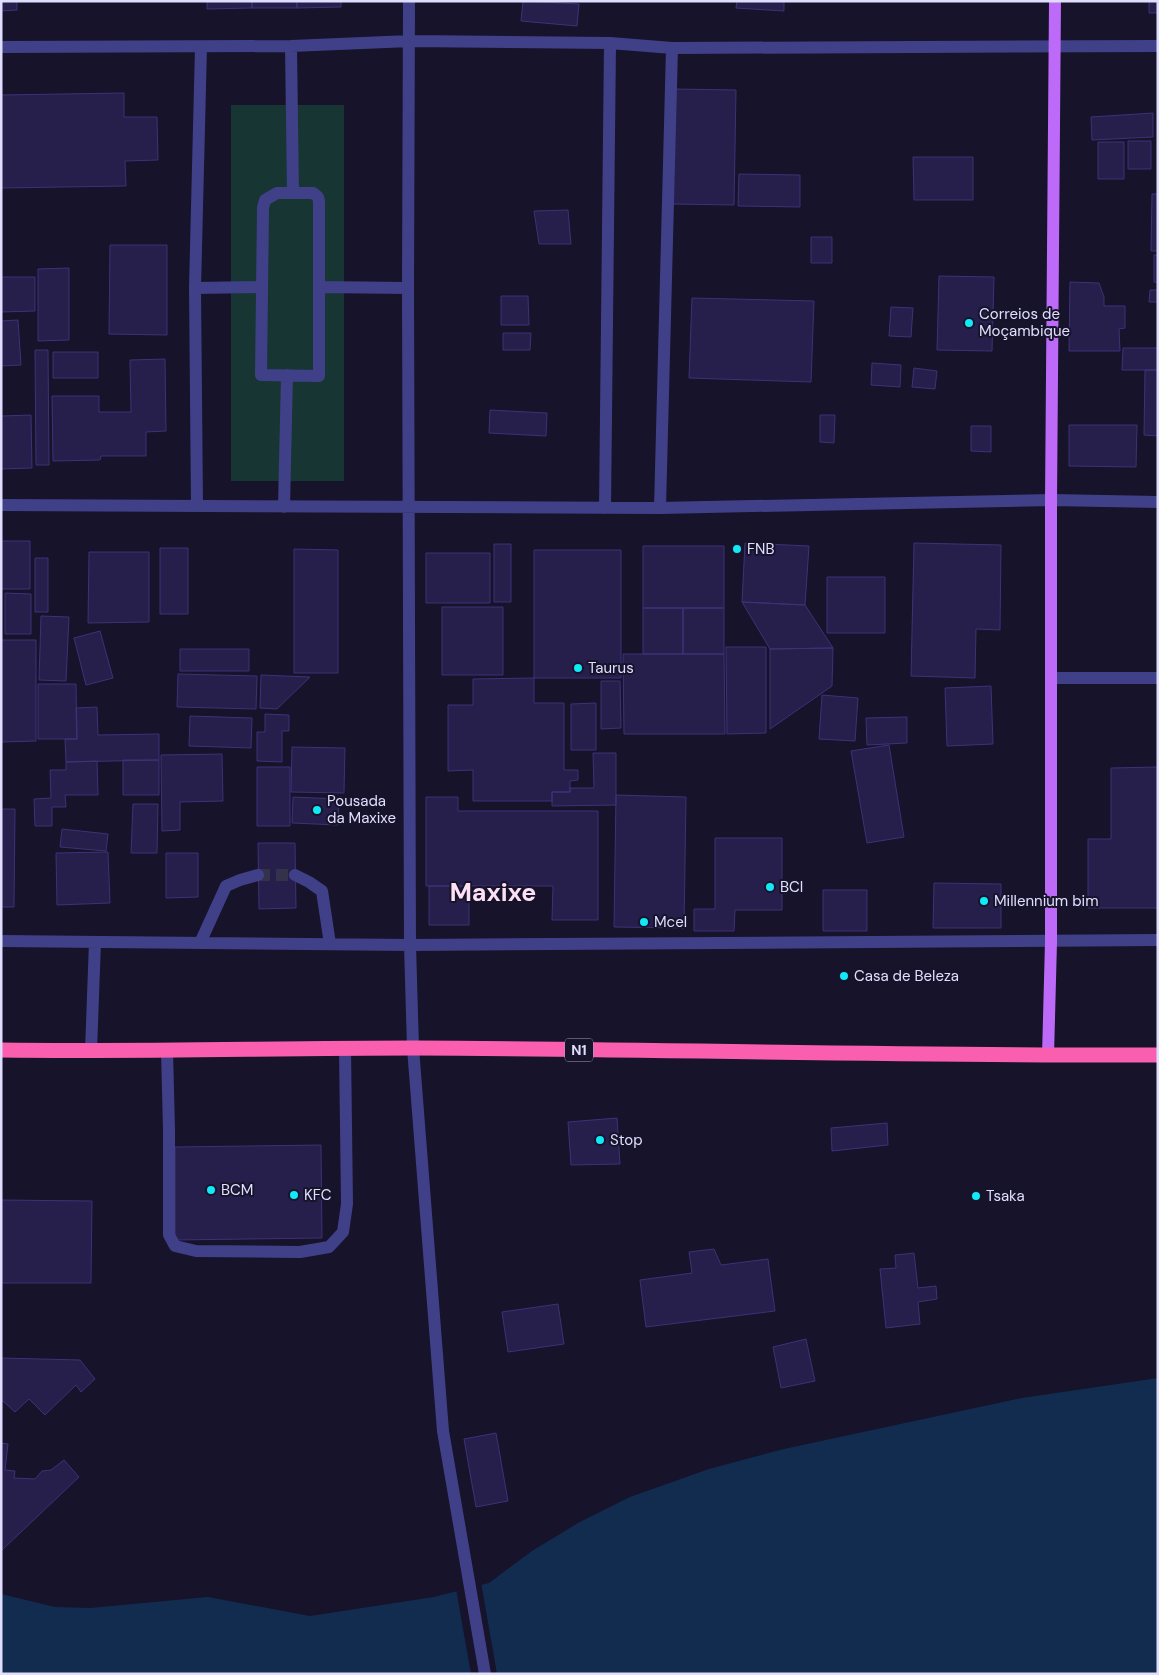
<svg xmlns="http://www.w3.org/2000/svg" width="1159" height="1675" font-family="'DM Sans',sans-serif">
<rect width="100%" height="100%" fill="#16132b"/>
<!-- green -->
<path fill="#163533" d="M231,105H344V481H231Z"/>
<!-- water -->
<path fill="#122c50" d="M1158,1378V1674H1V1594L55,1607L90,1608L208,1597L310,1616L434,1597L489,1583L532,1551L578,1523L630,1497L709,1469L784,1449L1022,1398Z"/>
<!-- pier -->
<path fill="#16132b" d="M481,1582L497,1674H471L456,1589Z"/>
<!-- building -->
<path fill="#261f4c" stroke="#3d3277" d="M1,1H17V10L1,11Z
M207,1H252V8L207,9Z
M252,1H297V8H252Z
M297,1H341V7L297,8Z
M523,1L579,4L577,26L521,21Z
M737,1H784V11L736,8Z
M1149,1H1158V13H1149Z
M675,89L736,90L734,205L673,204Z
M124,93V117H157L158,160L125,161L126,186L1,188V95Z
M1153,113V137L1092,140L1091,117Z
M1128,141H1151V169H1128Z
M1098,142H1124V179H1098Z
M913,157H973V200H914Z
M739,174L800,175V207L738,206Z
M1152,194H1158V251H1151Z
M568,210L571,244H539L534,211Z
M811,237H832V263H811Z
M110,245H167V335L109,334Z
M1154,255H1158V283L1154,282Z
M69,268V340L38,341V269Z
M939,276L994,277L992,351L937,350Z
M1,277H35V311L1,312Z
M1070,282L1099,283L1104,297V306H1125V328L1119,329L1120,351H1069Z
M1150,290H1158V302H1149Z
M501,296H528L529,325H501Z
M692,298L814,301L811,382L689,378Z
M891,307L913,308L911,337L889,336Z
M18,320L21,365L1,366V321Z
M503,333H531L530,350H503Z
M1123,348H1158V370H1122Z
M35,350H48L49,465H36Z
M53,352H98V378H53Z
M165,359L166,431L146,432V456H101L100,460L53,461L52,396H99V412H131L130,360Z
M872,363L901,365L900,387L871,385Z
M914,368L937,371L935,389L912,387Z
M1145,370H1158V436L1144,435Z
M490,410L547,413L546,436L489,433Z
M31,415L32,468L1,469V416Z
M820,415H835L834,443L820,442Z
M1069,425H1137L1136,467L1069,466Z
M971,426H991V452L971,451Z
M1,541H30V589H1Z
M745,543L809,546L805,605L742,602Z
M914,543L1001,545L1000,630L976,629L975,678L911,676Z
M494,544H511V602H494Z
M643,546H724V608H643Z
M160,548H188V614H160Z
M294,549L338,550V673H294Z
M534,550H621V678H534Z
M89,552H149V622L88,623Z
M426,553H490V603H426Z
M35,558H48V612H35Z
M827,577H885V633H827Z
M5,593L31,594V634H5Z
M742,602L805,605L833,648L770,649Z
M442,607H503V675H442Z
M643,608H683V654H643Z
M683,608H724V654H683Z
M41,616L69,617L66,681L39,680Z
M100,631L113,678L86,685L74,638Z
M1,640H36V741L1,742Z
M726,647H766V733L727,734Z
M833,648L832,686L770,729V649Z
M180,649H249V671H180Z
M623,654H724L725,734H624Z
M178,674L257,676L256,709L177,707Z
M261,675L310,677L277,709L260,708Z
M534,678V703H564V770H578V780L570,781V792H552V801H473V770L448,771V705H473V679Z
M601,681H620L621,728L601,729Z
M38,684H76L77,739H38Z
M991,686L993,744L947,746L945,688Z
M822,695L858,698L855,741L819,739Z
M596,703V750H571V704Z
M97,707L98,735L159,734V760L66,762L65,739H77L76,708Z
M265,714L289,715V731H282V762L257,761V732H265Z
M190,716L252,718L251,748L189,746Z
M907,717V743L867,745L866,718Z
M889,745L904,837L867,843L851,751Z
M292,747L345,748L344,793L291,792Z
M593,753H616V805L552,806V792H570V788H594Z
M222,754L223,801L180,802V830L162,831L161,755Z
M123,760H159V795H123Z
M97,761L98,795H65L66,807H52V826H35L34,799L51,798L50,770H66V762Z
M257,767H290V826H257Z
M1158,767V908H1088V839H1111V768Z
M616,795L686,797L684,928L614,927Z
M293,797L339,799L338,825L292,823Z
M426,797H458V811H598V920H552L553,886H426Z
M133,804H158L157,853H131Z
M1,809H15L14,907H1Z
M62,829L108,834L106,851L60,847Z
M715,838H782V910H735L734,931H694V909H715Z
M258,843H295L296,908L259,909Z
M108,852L110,903L57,905L56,853Z
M166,853H198V897L166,898Z
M934,883L1001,884V928H933Z
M429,886H469V925H429Z
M823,890H867V931H823Z
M617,1118L620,1164L571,1165L568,1122Z
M887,1123L888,1145L832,1151L831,1128Z
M321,1145L322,1238L175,1240V1147Z
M1,1200L92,1201L91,1283H1Z
M714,1249L721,1265L768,1259L775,1311L646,1327L640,1280L692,1273L689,1252Z
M914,1253L918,1288L936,1286L937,1299L918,1302L920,1324L886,1328L880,1269L896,1268L895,1255Z
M558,1304L564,1344L508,1352L502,1312Z
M806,1339L815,1381L781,1388L773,1347Z
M1,1358L80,1360L95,1379L81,1392L76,1385L45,1415L29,1399L15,1412L3,1401L1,1402Z
M496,1433L508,1501L476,1507L464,1439Z
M1,1443L8,1444L5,1470L15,1471L14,1478L35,1479L42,1471L51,1470L64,1460L79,1477L1,1551Z"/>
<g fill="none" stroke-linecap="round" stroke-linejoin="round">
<!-- minor-tunnel -->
<path stroke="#34314b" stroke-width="12" stroke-dasharray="12 6" stroke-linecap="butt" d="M258,875H295"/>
<!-- minor -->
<path stroke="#404088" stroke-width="12" d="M409,1L408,288L410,945L413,1048L443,1431L485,1674
M291,46L293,193
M1,47L291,46L410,41L610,43L672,48L1158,46
M277,193H313L318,197L319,201V376L261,375L263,208L265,200Z
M319,287L408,288
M195,288L262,287
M1,505L660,508L1051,500L1158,502
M197,506L195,288L201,47
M284,507L287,375
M605,508L610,43
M660,508L672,48
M1051,678H1158
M295,875L309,882L322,891L330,944
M1,941L410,945L1158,940
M200,943L226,886L240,880L258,875
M91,1051L95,942
M167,1051L169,1130V1235L175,1246L196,1251L300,1252L329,1247L343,1232L347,1204L345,1049"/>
<!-- major -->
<path stroke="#bd6af9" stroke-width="12" d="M1048,1056L1051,942V500L1055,1"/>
<!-- highway -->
<path stroke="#f95eaf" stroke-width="15" d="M1,1050C139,1052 276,1048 414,1048C662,1049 910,1056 1158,1055"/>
</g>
<!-- markers -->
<g fill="#12e9f6" stroke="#16132b" stroke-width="2">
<circle cx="969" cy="323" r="5"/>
<circle cx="737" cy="549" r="5"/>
<circle cx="578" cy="668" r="5"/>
<circle cx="317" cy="810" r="5"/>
<circle cx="770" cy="887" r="5"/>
<circle cx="984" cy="901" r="5"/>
<circle cx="644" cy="922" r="5"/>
<circle cx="844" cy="976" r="5"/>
<circle cx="600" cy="1140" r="5"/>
<circle cx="211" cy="1190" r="5"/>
<circle cx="294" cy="1195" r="5"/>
<circle cx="976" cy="1196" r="5"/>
</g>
<g text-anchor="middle" stroke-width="4" stroke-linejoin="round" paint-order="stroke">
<!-- shield labels -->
<rect fill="#16132b" stroke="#a3a1bf" stroke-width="1" x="565" y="1038.5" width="28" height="23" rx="4"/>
<g font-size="14" font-weight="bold" fill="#e0defe">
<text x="579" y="1055">N1</text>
</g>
<!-- poi labels -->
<g font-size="15" fill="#e0defe" stroke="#16132b" text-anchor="start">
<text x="979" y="319">Correios de<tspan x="979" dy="17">Moçambique</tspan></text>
<text x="747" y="554">FNB</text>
<text x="588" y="673">Taurus</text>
<text x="327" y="806">Pousada<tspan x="327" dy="17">da Maxixe</tspan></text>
<text x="780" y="892">BCI</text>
<text x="994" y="906">Millennium bim</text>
<text x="654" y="927">Mcel</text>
<text x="854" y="981">Casa de Beleza</text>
<text x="610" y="1145">Stop</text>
<text x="221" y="1195">BCM</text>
<text x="304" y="1200">KFC</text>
<text x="986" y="1201">Tsaka</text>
</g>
<!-- town labels -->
<g font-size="25" font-weight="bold" fill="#fee0f4" stroke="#16132b">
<text x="493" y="901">Maxixe</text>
</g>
</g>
<!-- border -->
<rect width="1159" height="1675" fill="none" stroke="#e0defe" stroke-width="5"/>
</svg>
